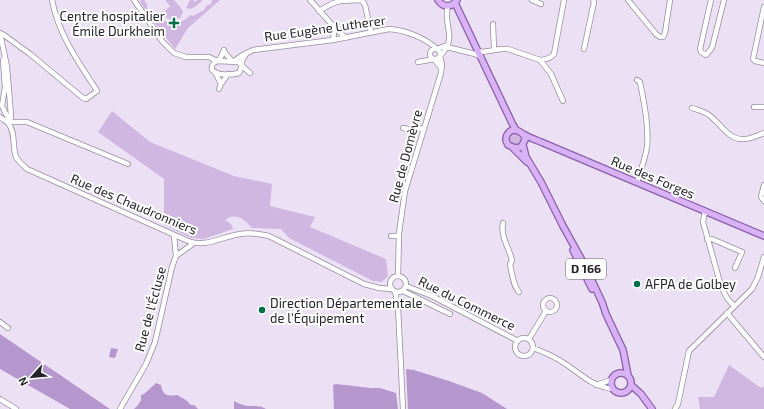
<svg xmlns="http://www.w3.org/2000/svg" width="764" height="409" font-family="'Exo 2',sans-serif">
<rect width="100%" height="100%" fill="#ece0f5"/>
<!-- green -->
<path fill="#cfb7e1" d="M141,0H144L147,4C147,12 150,16 158,18L152,19L140,2Z
M165,0H174L180,7L183,12L180,18L172,20L161,15L170,6Z
M190,0H193L196,2L197,0H203C198,4 193,11 186,8Z
M212,0H220L188,28L175,49L152,20L159,18C171,26 181,24 191,15L193,16L204,10L207,5L211,4Z
M112,111L150,142L234,176L272,184L270,206L315,217L310,227L386,259L388,276L382,282L373,281L289,238L281,229L252,228C244,219 236,212 225,220L231,224L233,229L204,239L191,238L164,225V179L98,132Z
M509.5 139a5.5 5.5 0 1 1 11 0a5.5 5.5 0 1 1-11 0Z
M729,365L761,388L764,386V409H700L698,397H714Z"/>
<!-- water -->
<path fill="#b597cd" d="M0,334L110,409H70L0,369Z
M111,348L118,349L115,358L109,357Z
M406,369L414,370L449,381L482,393L507,409H408Z
M156,383L161,385C163,397 169,396 177,395L186,400L191,405H194L198,409H134L138,405L141,400V395L144,394Z
M336,384L371,388H380L396,393L398,409H334L333,385Z
M234,401C238,403 242,405 247,406C254,406 260,405 266,409H234Z"/>
<g fill="none" stroke-linecap="round" stroke-linejoin="round">
<!-- minor casing -->
<g stroke="#968c9f" stroke-width="6">
<path id="minor" d="M134,0L162,41L174,53L186,57H209L217,61L221,57L224,50
M310,0L334,27
M362,0L365,5L371,32
M532,0L541,4
M628,0L656,34L660,37H663L665,33L670,0
M711,0L700,49L701,52L706,55L712,48L724,0
M764,7L753,59L755,61L764,63
M319,11L331,4L340,1L361,0
M493,24L494,50
M0,33L4,35L30,54L83,98L86,99L97,91L96,89C78,62 58,33 52,0
M0,33L7,67L11,115L10,122
M333,40L334,33V27L346,38
M447,47L475,54L481,57
M430 54a5 5 0 1 1 10 0a5 5 0 1 1-10 0Z
M584,49L594,2L593,0
M478,51L482,52L501,49H508L540,60L551,74L563,101
M224,52L233,62L241,56L253,50L333,40L389,29C406,30 425,38 437,49L447,45
M246,54L242,61V66L250,73
M5,58L3,60L5,87L2,106L10,122H27L128,164
M540,60C546,59 550,59 554,54L564,0
M217,61L238,62L242,66L239,73C232,75 218,76 212,70C211,65 213,63 217,61Z
M418,62L434,59L441,68
M215,72L221,84
M637,80L640,82C644,103 649,125 647,147C645,159 641,170 637,182
M219,89L221,84L228,74
M754,107H764
M692,108C698,110 704,111 709,115C720,123 728,139 742,139C749,140 758,135 764,133
M0,117C2,119 6,121 8,123C16,132 12,147 16,157C19,162 23,165 27,169L188,241C206,248 223,236 241,234C250,232 260,234 269,236L364,284L379,288L392,289
M403,128L413,130L417,128L423,129
M764,185L761,197L764,201
M705,211L703,222L721,286L727,298L734,306
M503,223C500,237 510,249 512,261L510,264C512,273 513,286 519,292
M391,236H399
M707,239H712L742,252L735,268
M176,256L194,243
M398,276L399,233L405,191L441,73L442,65L440,56C459,37 442,25 448,6
M390 284a8 8 0 1 1 16 0a8 8 0 1 1-16 0Z
M406,286L432,296L518,341
M395,291L398,307L403,409
M403,291L450,314
M543 305a7 7 0 1 1 14 0a7 7 0 1 1-14 0Z
M727,313L764,357
M0,322L8,328
M515 347a9 9 0 1 1 18 0a9 9 0 1 1-18 0Z
M529,339L546,311
M533,348C544,352 555,357 564,363C581,374 591,386 613,389
M596,385L611,380
M0,399L16,409
M120,409L146,364L155,342L172,267L176,256L174,235
M675,409L678,404L689,351L752,289L758,277L764,257"/>
</g>
<!-- major casing -->
<g stroke="#8a5ea9" stroke-width="8">
<path id="major" d="M438,0C443,8 452,8 457,0
M455,3L512,123L516,130
M524,135L525,140L521,147L515,148L508,145C506,141 505,139 507,135C511,127 518,130 523,134C528,137 536,140 541,142L764,236
M523,145L526,157L541,182L563,226L584,264L602,302L606,314L623,350L628,375
M513,148L527,162
M573,250L592,289
M611 383a10 10 0 1 1 20 0a10 10 0 1 1-20 0Z
M631,385L641,394L652,409"/>
</g>
<!-- minor -->
<use href="#minor" stroke="#fff" stroke-width="4.5"/>
<!-- major -->
<use href="#major" stroke="#d9b2f5" stroke-width="5.5"/>
</g>
<!-- markers -->
<g fill="#016f48" stroke="#fff" stroke-width="1.5">
<path d="M172 17h4v4h4v4h-4v4h-4v-4h-4v-4h4z"/>
<circle cx="637" cy="284" r="4"/>
<circle cx="262" cy="310" r="4"/>
</g>
<g text-anchor="middle" stroke-width="4" stroke-linejoin="round" paint-order="stroke">
<!-- shield labels -->
<rect fill="#fff" stroke="#67646a" stroke-width="1" x="566" y="259" width="40" height="20" rx="3"/>
<g font-size="12" font-weight="bold" fill="#26222a">
<text x="586" y="273">D 166</text>
</g>
<!-- poi labels -->
<g font-size="13" fill="#26222a" stroke="#fff" text-anchor="start">
<text x="165" y="21" text-anchor="end">Centre hospitalier<tspan x="165" dy="15">Émile Durkheim</tspan></text>
<text x="645" y="289">AFPA de Golbey</text>
<text x="270" y="308">Direction Départementale<tspan x="270" dy="15">de l'Équipement</tspan></text>
</g>
<!-- street labels -->
<g font-size="13" fill="#26222a" stroke="#fff">
<text transform="translate(325 28) rotate(-8)" y="5">Rue Eugène Lutherer</text>
<text transform="translate(405 156) rotate(-75)" y="5">Rue de Domèvre</text>
<text transform="translate(653 177) rotate(23)" y="5">Rue des Forges</text>
<text transform="translate(134 204) rotate(23)" y="5">Rue des Chaudronniers</text>
<text transform="translate(467 303) rotate(26)" y="5">Rue du Commerce</text>
<text transform="translate(150 309) rotate(-75)" y="5">Rue de l'Écluse</text>
</g>
</g>
<!-- north arrow -->
<g transform="translate(32 377) rotate(243)" stroke="#ffffff" stroke-width="3" paint-order="stroke">
<path d="M0-3L7 15L0 10L-7 15Z" fill="#26222a"/>
<text y="-6" font-size="11" font-weight="bold" text-anchor="middle" fill="#26222a">N</text>
</g>
</svg>
